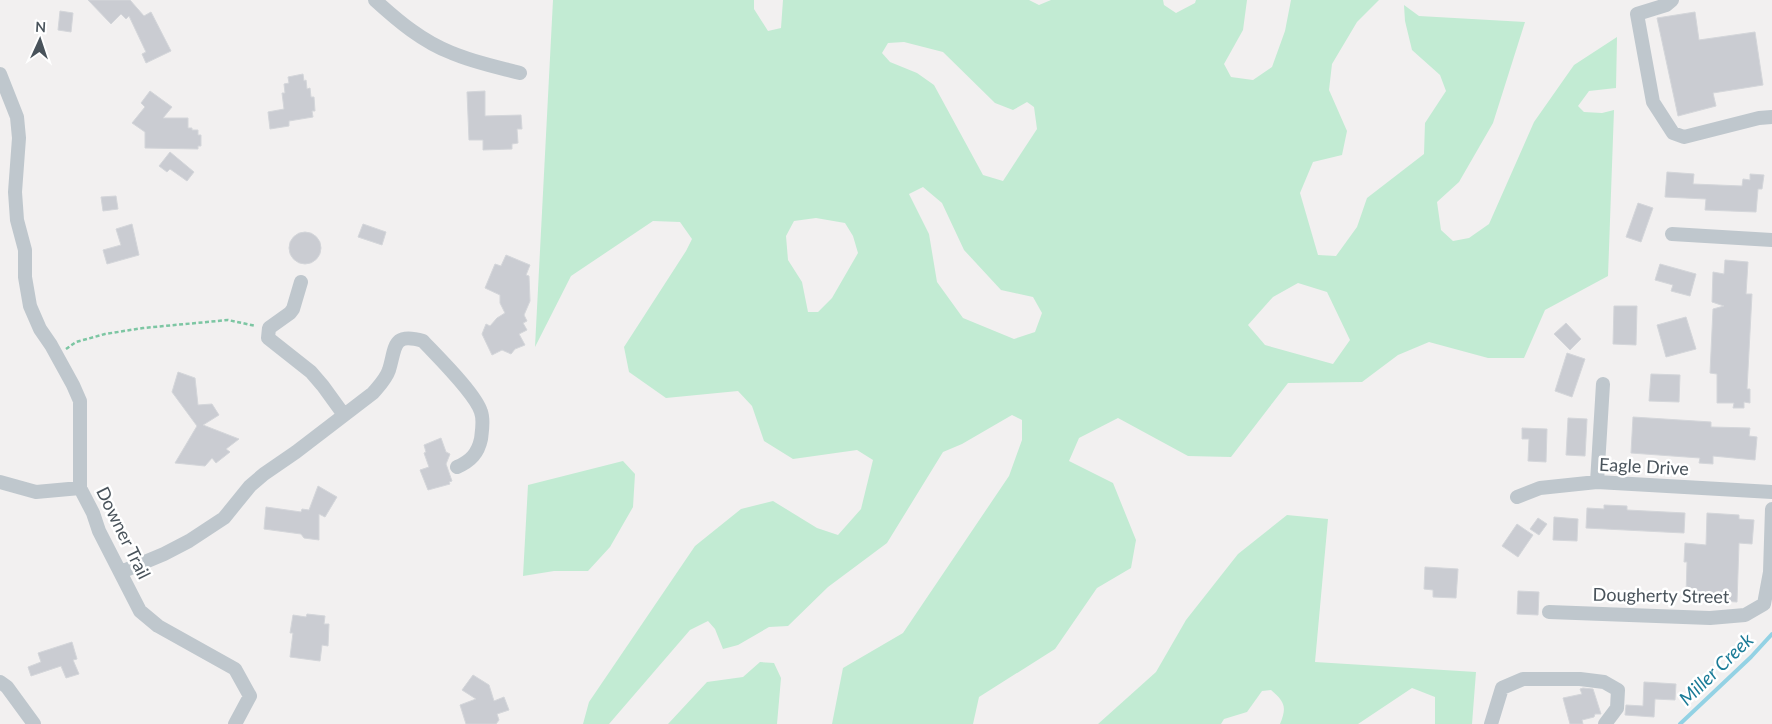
<svg xmlns="http://www.w3.org/2000/svg" width="1772" height="724" font-family="Lato,sans-serif">
<rect width="100%" height="100%" fill="#f2f0f0"/>
<!-- green -->
<path fill="#c2ebd3" fill-rule="evenodd" d="M553,0H754V9L768,31L781,28L783,0H1029L1039,5L1051,0H1163L1164,5L1176,13L1195,3L1196,0H1247L1243,30L1224,64L1231,77L1253,80L1272,67L1285,31L1291,0H1379L1357,22L1332,64L1329,90L1347,131L1342,155L1313,162L1300,193L1318,255L1336,256L1357,227L1367,198L1424,154L1425,123L1446,91L1440,75L1412,50L1405,21L1404,5L1419,16L1525,22L1493,123L1459,182L1437,202L1441,230L1453,241L1469,238L1489,224L1534,122L1574,65L1617,37L1616,88L1589,91L1578,106L1584,112L1602,113L1614,110L1608,276L1545,310L1524,358H1488L1429,342L1398,355L1362,382L1288,383L1231,457L1188,456L1118,418L1079,438L1069,461L1113,483L1136,540L1131,568L1097,588L1055,649L979,697L973,724H832L843,668L903,633L1009,476L1022,440V420L1012,415L962,444L943,452L887,543L828,587L788,626L769,627L738,645L723,649L715,629L708,621L690,630L609,724H583L589,702L695,546L741,509L773,501L817,528L838,535L861,509L873,460L857,450L793,459L764,441L752,406L738,391L666,398L629,372L624,347L686,251L692,239L680,222L653,221L571,276L535,347ZM904,42L943,52L995,103L1013,110L1027,102L1034,107L1037,129L1003,181L983,175L934,85L917,73L890,62L882,53L888,43ZM923,187L942,203L964,250L1001,290L1033,297L1042,313L1035,332L1014,339L963,318L937,282L929,234L909,194ZM816,218L845,223L853,236L858,253L832,298L818,312H808L802,282L788,260L786,236L794,221ZM1298,283L1327,292L1350,340L1333,364L1265,345L1248,325L1273,297Z
M623,461L635,474L633,507L610,547L588,571H554L523,576L528,485Z
M1287,515L1328,519L1315,662L1476,672L1472,724H1435V697L1412,688L1358,724H1280C1287,707 1285,702 1271,690L1262,691L1247,712L1224,719L1221,724H1098L1156,672L1186,620L1238,554Z
M760,662L774,663L781,678L777,724H668L707,682L743,677Z"/>
<g fill="none" stroke-linecap="round" stroke-linejoin="round">
<!-- stream -->
<path stroke="#93d2e4" stroke-width="4" d="M1680,724L1751,657L1772,634"/>
</g>
<!-- building -->
<path fill="#caccd2" stroke="#d4d6da" d="M88,0H130L144,16L151,12L171,51L146,63L142,54L146,52L129,16L126,19L121,14L111,24Z
M60,11L73,13L71,32L58,30Z
M1695,12L1699,40L1755,32L1763,85L1713,93L1716,106L1678,116L1657,18Z
M303,74L304,81L306,80L307,89L310,88L311,97H314L315,111H312L313,117L289,121V126L270,129L268,112L284,109L282,93H285L284,84L289,83L288,77Z
M150,91L172,107L163,118H188V128H192V130H198V135H201V146H198V149L145,148V132L132,123L145,107L141,103Z
M485,91V116L521,115L522,129H517L518,143L512,144V149L483,150V140H469L467,92Z
M170,152L194,172L187,181L170,169L167,172L159,166Z
M1667,172L1694,174L1693,184L1742,186L1743,179L1750,180V174L1764,175L1762,189H1758L1756,212L1705,210L1706,199L1665,197Z
M116,196L118,209L103,211L101,197Z
M1638,203L1653,208L1641,242L1626,237Z
M132,224L139,255L107,264L103,250L121,245L116,229Z
M363,224L386,232L382,245L358,237Z
M289 248a16 16 0 1 1 32 0a16 16 0 1 1-32 0Z
M506,255L530,265L526,275L529,276L530,301L524,315L527,321L523,323L527,330L519,334L525,345L515,349L511,354L502,350L492,355L482,334L486,324L490,326L497,318L505,313L500,303V295L485,288L495,264L501,266Z
M1725,260L1748,262L1746,294H1752L1747,389H1750V403L1744,402V408H1733L1734,403H1717V374L1710,373L1713,309L1724,306L1712,302L1713,272L1724,274Z
M1660,264L1696,274L1690,296L1671,291L1673,285L1655,280Z
M1614,306H1637L1636,345L1613,344Z
M1686,317L1696,349L1666,357L1657,325Z
M1566,323L1581,339L1570,350L1554,334Z
M1567,353L1585,359L1572,397L1555,391Z
M178,372L195,378L198,405L212,404L219,415L203,425L239,439L226,449L230,452L216,463L212,458L205,466L175,463L197,426L172,392Z
M1651,374L1680,375L1679,402L1649,401Z
M1633,417L1711,422V427L1750,428L1749,436L1757,437L1755,460L1713,456V464L1699,463L1700,458L1631,453Z
M1568,418L1587,419L1585,456L1566,455Z
M1522,428L1547,429L1546,462L1528,461L1529,439H1522Z
M441,438L446,452L450,454L446,464L452,481L449,482L450,484L428,490L420,470L429,467L424,453L426,452L424,445Z
M318,486L337,497L325,517L319,514V540L304,538L301,534L264,529L266,507L301,512L302,509L309,510Z
M1604,505L1627,506V510L1685,513L1684,533L1586,528L1587,508L1604,509Z
M1707,513L1739,515V519L1754,520L1752,544L1739,543L1737,602L1705,600L1706,596L1686,595L1687,562H1684L1685,543L1706,545Z
M1554,517L1578,519L1577,541L1553,540Z
M1538,518L1547,524L1539,535L1530,529Z
M1517,524L1533,535L1518,557L1502,546Z
M1425,567L1458,569L1456,598L1433,597V590L1424,589Z
M1518,591L1539,592L1538,615L1517,614Z
M307,614L325,616L324,624H329L328,646L322,645L320,661L290,657L293,633H290L293,615L306,617Z
M72,642L77,659L73,660L79,674L66,678L61,666L31,676L28,667L41,662L38,653Z
M473,675L489,685L494,701L504,697L509,710L497,714L499,720L496,724H466L460,705L476,699L462,690Z
M1644,682L1676,684L1675,700L1655,699L1654,717L1625,715L1626,705L1643,706Z
M1583,688L1593,689L1601,714H1595L1594,717L1582,720L1583,724H1570L1563,698L1582,694L1580,689Z"/>
<g fill="none" stroke-linecap="round" stroke-linejoin="round">
<!-- path -->
<path stroke="#7dc6a3" stroke-width="2.5" stroke-dasharray="4 2.5" stroke-linecap="butt" d="M66,349L76,342L105,334L143,328L228,320L256,326"/>
<!-- minor -->
<path stroke="#bfc7cd" stroke-width="14" d="M375,0C398,21 423,42 452,53C473,62 497,67 520,73
M1672,0L1666,5L1637,14L1653,102L1673,133L1684,137L1759,118L1772,117
M0,74L17,117L19,138L15,192L17,220L25,250V277L30,306L40,329L51,345L73,385L80,401V488L93,513L99,531L140,611L158,626L235,669L250,696L235,724
M1672,234L1772,240
M301,282L293,309L290,313L269,328L268,338L311,372L323,386L344,415
M0,482L36,492L80,488
M1597,482L1603,384
M1517,497L1540,488L1597,482L1772,492
M121,572L164,554L189,541L224,518L250,486L264,474L296,452L373,393C379,386 386,379 389,370C396,347 392,332 423,341C437,356 476,394 481,412C484,420 482,431 481,439C478,453 471,461 457,467
M1549,612L1710,618L1745,615L1764,604L1770,572L1772,509
M0,682L7,687L34,724
M1491,724L1502,688L1523,679H1580L1604,682L1618,690L1617,708L1605,724"/>
</g>
<g text-anchor="middle" stroke-width="5" stroke-linejoin="round" paint-order="stroke">
<!-- street labels -->
<g font-size="18" fill="#49535b" stroke="#fff">
<text transform="translate(1644 467) rotate(3)" y="6">Eagle Drive</text>
<text transform="translate(123 533) rotate(64)" y="6">Downer Trail</text>
<text transform="translate(1661 596) rotate(1)" y="6">Dougherty Street</text>
</g>
<!-- water labels -->
<g font-size="19" font-style="italic" fill="#1a7b97" stroke="#fff">
<text transform="translate(1716 669) rotate(-44)" y="7">Miller Creek</text>
</g>
</g>
<!-- north arrow -->
<g transform="translate(40 40) rotate(3)" stroke="#ffffff" stroke-width="4" paint-order="stroke">
<path d="M0-4L9 19L0 12L-9 19Z" fill="#49535b"/>
<text y="-8" font-size="14" font-weight="bold" text-anchor="middle" fill="#49535b">N</text>
</g>
</svg>
